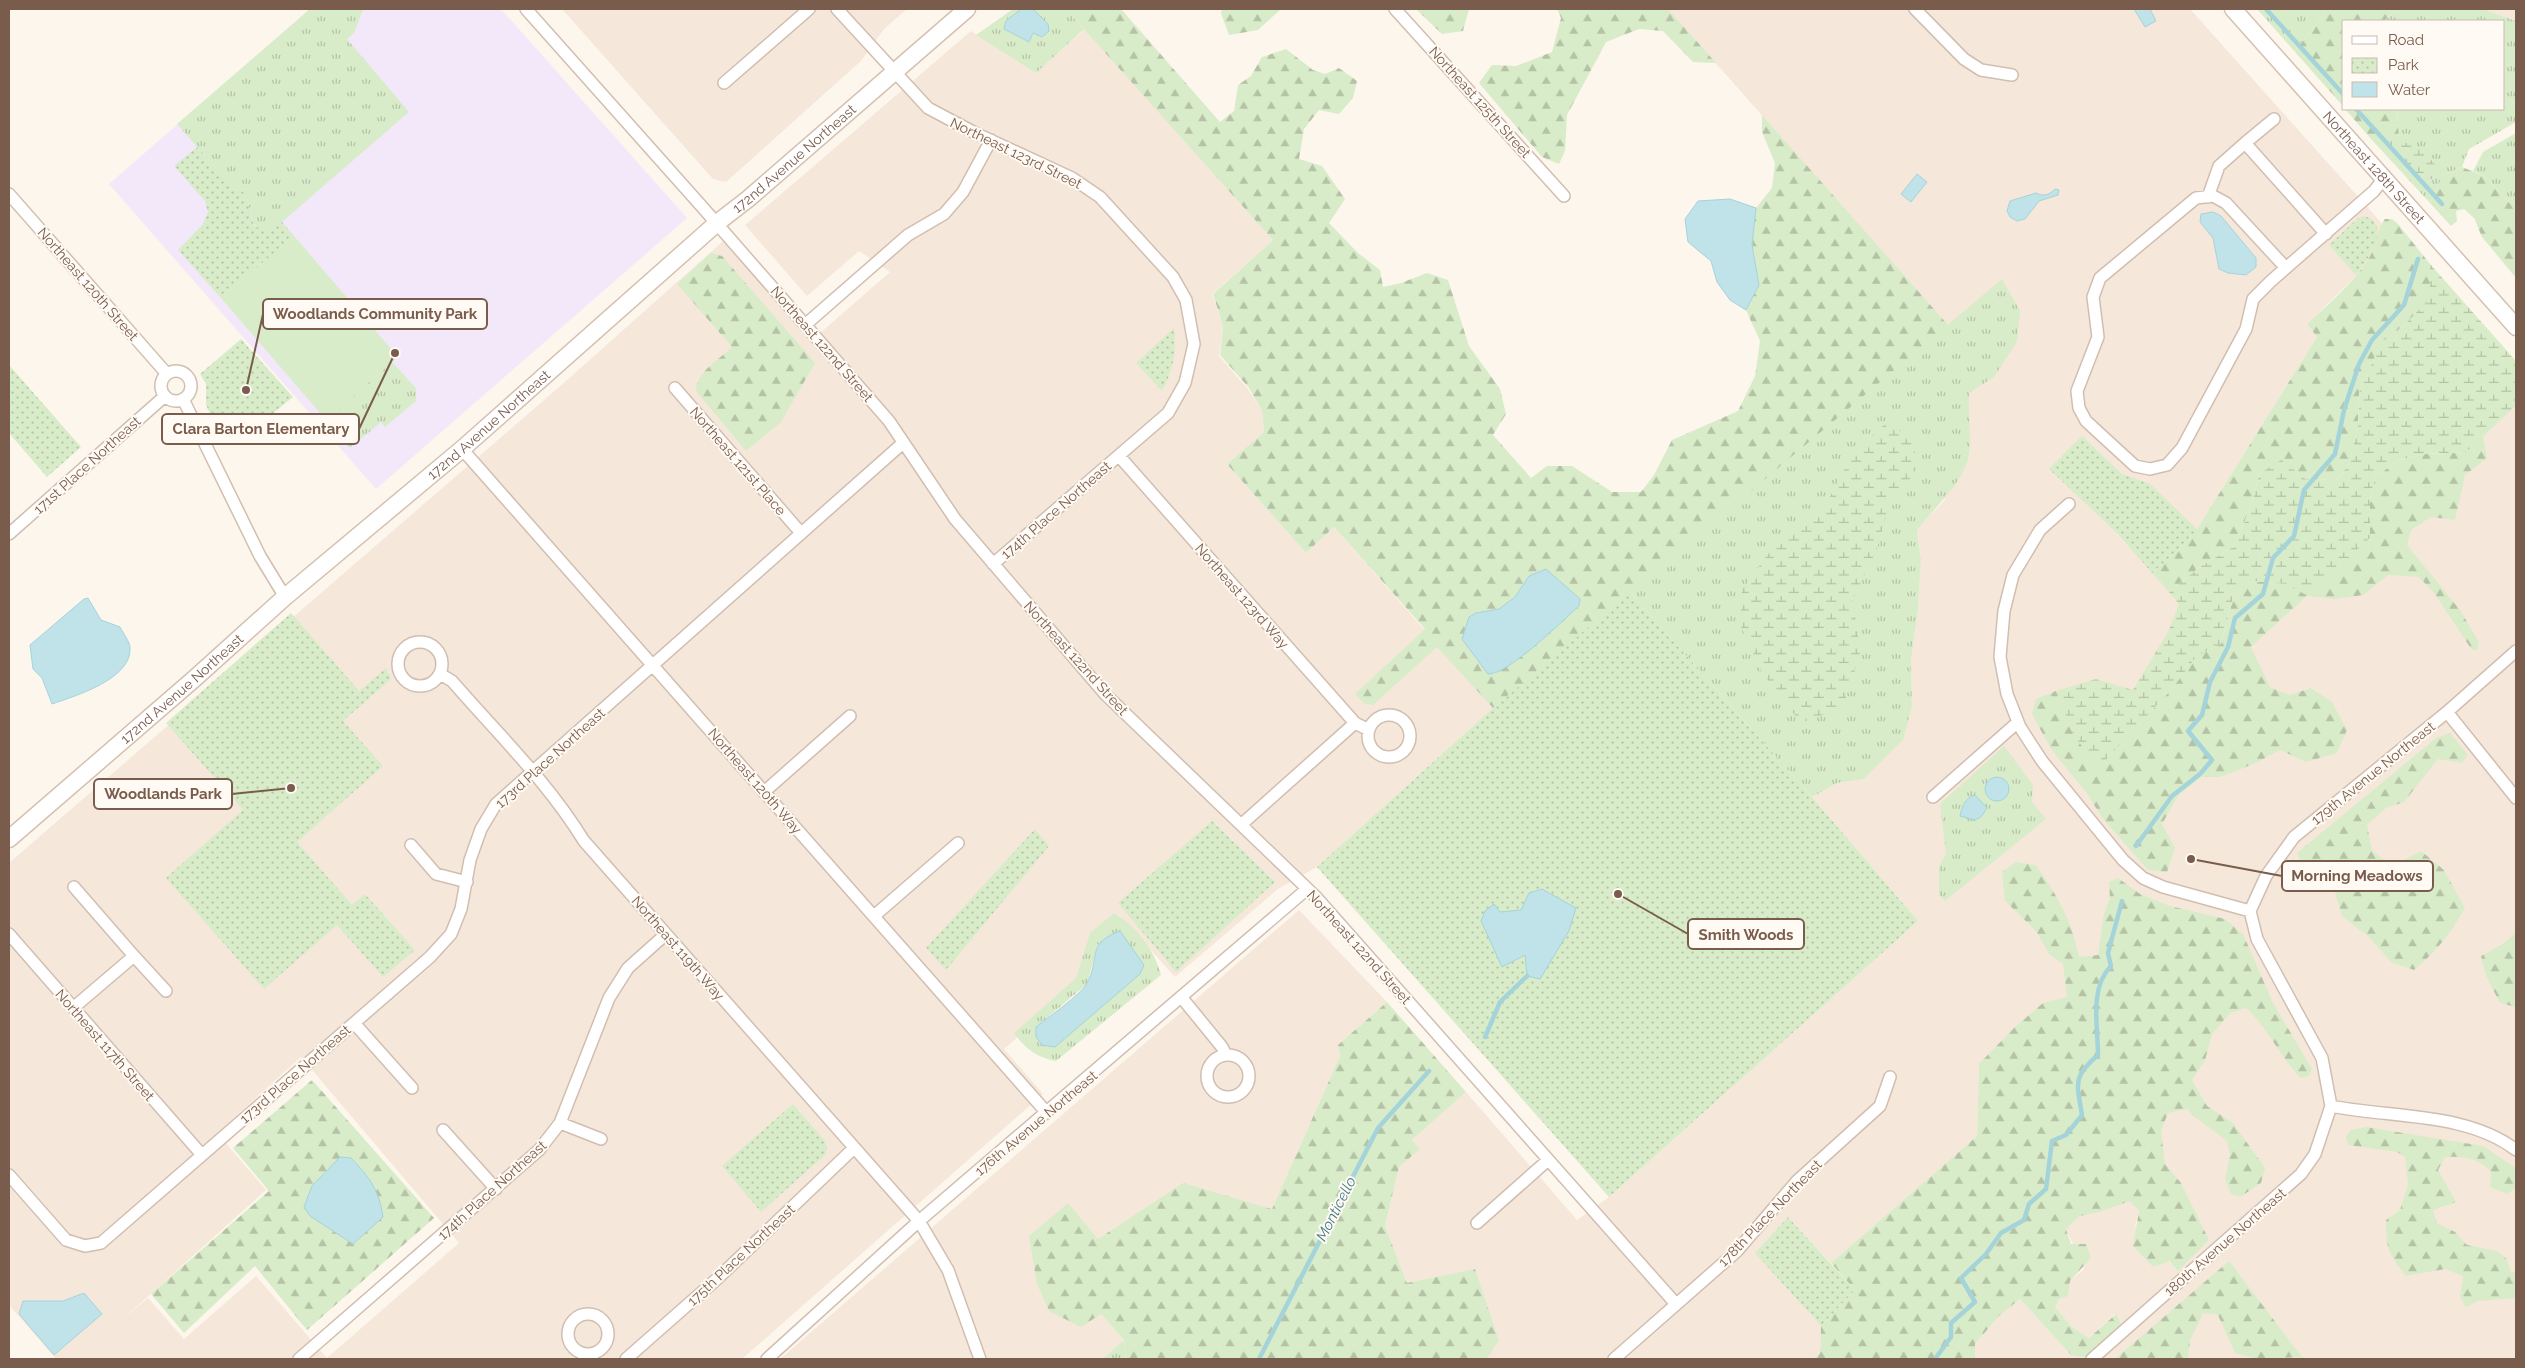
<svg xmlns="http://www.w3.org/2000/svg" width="2525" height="1368" font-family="Raleway,sans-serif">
<defs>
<pattern id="grass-tufts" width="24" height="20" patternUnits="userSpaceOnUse" patternTransform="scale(1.25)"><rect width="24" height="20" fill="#d8ecc9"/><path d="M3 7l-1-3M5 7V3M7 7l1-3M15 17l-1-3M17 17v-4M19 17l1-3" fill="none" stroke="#b4c2a5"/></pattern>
<pattern id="forest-firs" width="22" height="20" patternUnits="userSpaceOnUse" patternTransform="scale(1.25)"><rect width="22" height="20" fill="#d8ecc9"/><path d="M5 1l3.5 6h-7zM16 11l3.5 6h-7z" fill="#b4c2a5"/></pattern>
<pattern id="wetland-marsh" width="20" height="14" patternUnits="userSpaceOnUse" patternTransform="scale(1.25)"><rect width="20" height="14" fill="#d8ecc9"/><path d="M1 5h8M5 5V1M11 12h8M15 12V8" fill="none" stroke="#b4c2a5"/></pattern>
<pattern id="park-dots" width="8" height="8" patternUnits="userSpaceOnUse" patternTransform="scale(1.25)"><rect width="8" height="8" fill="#d8ecc9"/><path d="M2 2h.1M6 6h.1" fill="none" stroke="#b4c2a5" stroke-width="1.8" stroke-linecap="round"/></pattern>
</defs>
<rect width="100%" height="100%" fill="#fdf6ec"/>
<!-- residential -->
<path fill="#f5e8da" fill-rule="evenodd" d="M562,9H907L884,29L861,61L726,182L713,179Z
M1668,9H2190L2395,238L2307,324L2317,337L2197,529L2153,572L2230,666L2516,406V1359H1975V1344L1999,1316L2020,1299L2071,1355L2122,1326L2115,1314L2089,1338L2072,1327L2055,1307L2059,1299L2068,1295L2070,1281L2084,1269L2066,1229L2080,1216L2097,1213L2130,1200L2139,1211L2135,1226L2177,1270L2209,1240L1979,1064L1977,1136L1831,1263L1788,1217L1756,1253L1821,1326L1820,1353L1813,1359H1486L1499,1341L1407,1283L1385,1226L1399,1167L1420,1149L1412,1140L1466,1092L1577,1220L1609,1197L1918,921L1812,797L1837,783L1864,779L1912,706L1911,661L1918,610L1921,559L1917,531L1928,517L1945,500L1922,347L1947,325Z
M2483,9H2516V21Z
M1085,29L1273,240L1212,294L1223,325L1219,356L1248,389L1262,411L1264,432L1227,464L1306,553L1334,527L1493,708L1317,867L1278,889L1175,977L1119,915L1094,936L1081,981L1004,1049L1043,1094L742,1359H56L9,1305V863L566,381L731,234L819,334L890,272L859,251L807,296L745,225L971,31L1036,72ZM301,1057L459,1243L327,1358L256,1276L184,1339L148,1298L124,1318L266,1190L217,1133Z
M1299,910L1387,1002L1338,1045L1340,1056L1272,1209L1183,1184L1098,1239L1101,1314L1124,1340L1102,1359H780Z"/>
<!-- education -->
<path fill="#f3e8fa" d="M310,9H501L687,218L376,489L109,184Z"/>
<!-- grass -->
<path fill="url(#grass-tufts)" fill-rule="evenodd" d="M310,9H363L354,33L347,39L409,112L275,228C242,235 257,206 241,189L235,190L177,124Z
M1013,9H1021L1006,21L1029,42L1033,33L1048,24L1033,9H1066L1084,29L1036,73L976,35Z
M2257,9H2327L2295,52Z
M2407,9H2483L2516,21V122L2469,149L2462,167L2443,175L2430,203L2372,140L2399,137L2397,109H2504V21H2384L2394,12Z
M2516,133V210L2486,177L2473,171L2483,152Z
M2002,279L2020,311L2017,342L1994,377L1969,393C1968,409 1972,445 1968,459C1960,487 1933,508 1917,531L1921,559L1918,610L1911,661L1912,706L1903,740L1864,779L1837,783L1812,797L1630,592Z
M392,362L416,388V401L385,427L381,422L350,448L326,420Z
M2004,746L2033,785L2032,802L2046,819L1945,901L1939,895V866L1946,854L1940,804Z
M1114,913C1135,925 1155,950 1161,975L1056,1061C1038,1058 1025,1049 1014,1033L1076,978L1090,933ZM1098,944L1140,974L1036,1027L1087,984Z
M1124,1340L1127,1359H1102Z"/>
<!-- forest -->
<path fill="url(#forest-firs)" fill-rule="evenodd" d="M1066,9H1121L1220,122L1234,111L1238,85L1251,76L1262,57L1286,49L1313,70L1325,74L1339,68L1357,81L1353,98L1339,114L1319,110L1304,129L1299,159L1322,166L1345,199L1329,223L1358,253L1380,270L1383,287L1401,283L1427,273L1448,280L1469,346L1500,389L1506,414L1493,435L1531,478L1547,466H1572L1612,492H1641L1654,475L1672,440L1738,411L1755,376L1760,341L1746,310L1759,285L1752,245L1756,208L1772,188L1775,163L1762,132V115L1948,325L1493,708L1437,647L1373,705L1365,704L1355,694L1425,629L1334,527L1306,553L1227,464L1264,432L1262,411L1249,388L1220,355L1223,326L1213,294L1273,240ZM1545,569L1580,599L1579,606L1516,661L1494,674L1476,613L1499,609L1515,597L1529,576Z
M1222,9H1281L1258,30L1229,35L1221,13Z
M1416,9H1469L1463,31L1442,34Z
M1557,9H1668L1716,63L1693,62L1663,31L1639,29L1606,42L1567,115L1565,151L1559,164L1542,157L1479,83L1492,65L1516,66L1552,52L1561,18Z
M2327,9H2407L2394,12L2384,21H2344V107L2295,52Z
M2345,109H2397L2399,138L2372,140Z
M2462,167L2486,177L2516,210V278L2482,237L2474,218L2464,209L2456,211L2457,221L2451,226L2430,203L2443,175Z
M2385,219H2392L2398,224L2430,264L2431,299L2402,327L2382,341L2359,393L2358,427L2348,466L2336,480L2306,479L2281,461L2259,474L2253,500L2235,546L2201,566L2169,592L2152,573L2183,546L2197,529L2317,337L2307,324C2328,304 2353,284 2369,258C2377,245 2375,231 2385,219Z
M711,253L722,256L815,363L781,422L746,451L696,391C696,372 720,359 732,347L677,284Z
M2483,436L2487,458L2465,475L2455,520L2431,517L2411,530L2407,545L2460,610L2479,642L2477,650H2472L2434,593L2419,577L2388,575L2363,595L2335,599L2307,596L2251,647L2270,687L2290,695L2311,688L2332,702L2347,730L2337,753L2306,762L2280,750L2256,763L2220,777H2201L2178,796L2162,824L2175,848L2167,872L2148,870L2103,819L2086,792L2051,749L2032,714L2036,699L2056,691L2074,736L2099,767L2170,691L2196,657L2221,644L2234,595L2252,581L2286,584L2370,539V499L2375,477L2399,460L2426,454L2466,452Z
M2450,733L2468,755L2462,763L2438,759L2404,802L2386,808L2367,825L2372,851L2392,866L2421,851L2444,870L2465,908C2451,933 2436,952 2414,970L2391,962L2369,937L2342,916L2333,886L2322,866L2302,863L2297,853L2436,738Z
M2016,862L2036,865C2058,898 2071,917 2079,957L2098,955L2104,913L2110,898L2109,882L2118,878L2140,894L2170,906L2225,919L2243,934L2273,1003L2312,1069L2309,1076L2301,1078C2280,1057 2268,1028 2246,1008L2230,1013L2212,1034L2205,1060L2192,1080L2207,1106L2233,1123L2265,1168L2261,1183L2240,1197L2231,1194L2225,1179L2230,1155L2227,1141L2195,1117L2187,1109L2168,1113L2161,1131L2165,1164L2181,1183L2209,1240L2178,1271L2169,1261L2153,1267L2133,1246L2139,1211L2130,1201L2097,1213L2080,1216L2066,1229L2071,1244H2086L2091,1258L2070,1281L2068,1296L2059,1299L2055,1307L2072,1327L2089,1338L2116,1314L2122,1326L2084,1357L2071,1355L2020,1299L1999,1316L1975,1344V1359H1813L1820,1353L1821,1326L1855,1290L1831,1263L1977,1136L1979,1064L2014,1028L2043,1003L2067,997L2063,964L2049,954L2036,931L2005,901L2002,872Z
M2516,933V1007L2500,1003L2486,976L2481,956L2501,945Z
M1387,1002L1466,1092L1412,1140L1420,1149L1399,1167L1385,1226L1407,1283L1475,1269L1499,1341L1486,1359H1127L1124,1340L1101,1314L1081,1327L1049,1311L1037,1284L1029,1236L1068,1203L1098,1239L1183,1183L1272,1209L1340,1056L1338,1045Z
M312,1080L434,1218L307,1330L255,1266L184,1333L151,1294L269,1191L233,1148ZM340,1157L304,1207L312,1186Z
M2366,1127L2483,1146L2516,1168V1188L2507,1194L2490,1187L2491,1172C2478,1158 2464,1156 2445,1157L2438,1170L2456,1202L2433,1210L2437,1223L2455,1232L2467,1245L2497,1251L2506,1258L2511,1272L2516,1273V1298L2478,1301L2466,1307L2460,1297L2463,1276L2445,1269L2406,1276C2388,1253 2386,1249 2386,1220L2400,1210L2408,1185L2405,1157L2397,1152L2348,1145L2346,1137L2351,1130Z
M2229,1261L2302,1357L2308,1359H2302L2301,1357L2257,1359L2235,1353L2218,1315L2203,1313L2190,1341L2188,1359H2115Z"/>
<!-- wetland -->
<path fill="url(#wetland-marsh)" d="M2396,141C2419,144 2424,152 2439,169L2435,178L2427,180L2415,173L2391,146Z
M2430,264L2516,361V406L2466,452L2426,454L2399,460L2375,477L2370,499V538L2308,596L2286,584L2252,581L2234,595L2221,644L2196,657L2170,691L2099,767L2074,736L2056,691L2096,679L2133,690L2168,632L2179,604L2169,592L2201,566L2235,546L2253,500L2259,474L2281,460L2306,479L2336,480L2348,466L2358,427L2359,393L2382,340L2402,327L2430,299Z
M1886,423L1916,440L1913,475L1889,504L1877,549L1851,603L1861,650L1843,707L1801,723L1763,674L1740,625L1742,590L1767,555L1823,510L1853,453Z"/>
<!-- park -->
<path fill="url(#park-dots)" d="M197,147L235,190L241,189C251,200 248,212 254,225C264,232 273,230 282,222L294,236L221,298L178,250L203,224L208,212L205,201L174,166Z
M2364,216C2394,224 2366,262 2356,275L2329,245L2358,218Z
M1174,328C1177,352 1173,370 1162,391L1136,363Z
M241,339L293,397L259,425L223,441L206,405V384L200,374Z
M9,365L81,447L47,477L9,433Z
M2082,436L2122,474L2150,484L2197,529L2183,546L2152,573L2118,534L2049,469Z
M1630,592L1812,797L1918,921L1609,1197L1317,867L1493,708Z
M291,613L359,691L386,668L391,679L343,721L383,766L297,842L352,905L365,894L415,950L383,977L337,925L264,989L166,878L243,810L166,723Z
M1212,821L1275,882L1176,972L1118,903Z
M1035,829L1049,846L946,970L926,948Z
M793,1104L825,1141L827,1148L825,1155L761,1212L722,1166Z
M1788,1217L1855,1290L1821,1326L1755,1253Z"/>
<!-- garden -->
<path fill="#d8ecc9" d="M294,236L398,357L326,420L221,298Z"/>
<!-- water -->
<path fill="#bfe3e8" stroke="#a5d3da" d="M1021,9H1033L1048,24L1049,31L1042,37L1033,33L1029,42L1004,29L1006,21Z
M2134,9H2150L2156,21L2145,27Z
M1917,174L1927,182L1911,202L1901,194Z
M2055,189L2059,190L2058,195L2039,201L2025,219L2017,221L2010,217L2007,211L2010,201L2036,193C2044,197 2049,195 2055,189Z
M1730,199L1756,208L1752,245L1759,285L1746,310L1730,300L1717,282L1711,261L1688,242L1685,219L1698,201Z
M2213,212L2221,216L2256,258V267L2246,275L2228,273L2219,269L2213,238L2200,222L2201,214Z
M1546,569L1580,599L1579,606C1562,621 1508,675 1488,674L1462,639L1469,617L1476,613L1499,609L1515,597L1529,576Z
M88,598L101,620L120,627C123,633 130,642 130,648C132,679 75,696 52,704L42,678L33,669L30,645L84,599Z
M1985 789a12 12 0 1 1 24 0a12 12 0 1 1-24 0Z
M1975,795L1987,808L1981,817L1975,820L1960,816C1962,807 1965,798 1975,795Z
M1542,889L1576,908L1569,931L1540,979L1527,976L1525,955L1502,967L1481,921L1485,911L1494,904L1500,912L1521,910L1529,893Z
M1120,931L1144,965L1140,974L1055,1047L1042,1045L1036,1037V1027C1047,1018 1082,994 1087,983C1101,958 1085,944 1120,931Z
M340,1157L351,1158C370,1178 379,1190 383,1217L353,1244L310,1216L304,1207L312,1186Z
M84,1293L102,1314L54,1355L19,1314L23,1301H63Z"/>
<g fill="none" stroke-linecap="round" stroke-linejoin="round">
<!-- stream -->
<path stroke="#a5d3da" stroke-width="4.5" d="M2266,9L2344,95
M2356,109L2442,204
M2136,846L2172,796L2200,774L2212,760L2188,731L2202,715L2210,682L2228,647L2235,618L2263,594L2273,558L2294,536L2304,490L2335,454L2344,410L2359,364L2372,340L2404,305L2418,259
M1485,1037L1500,1002L1527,976
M1259,1359L1378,1128L1429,1071
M1935,1359L1951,1337V1323L1975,1302L1961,1278L1986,1254L2001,1233L2024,1220L2029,1204L2046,1189L2052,1141L2066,1135L2082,1115C2077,1084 2072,1077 2098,1055C2098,1027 2089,988 2111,966L2108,953L2122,901"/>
<!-- street casing -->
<g stroke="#d1beb0" stroke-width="14">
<path id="street" d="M526,9L704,209L889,421L955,519L1105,694L1315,896L1676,1304
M837,9L928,108L977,134L1072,178L1100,197L1173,277L1186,300L1194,344L1185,383L1168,413L993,564
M1395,9L1564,196
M1915,9L1964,59L1981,70L2012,75
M724,83L809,9
M2245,143L2274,119
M9,194L167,374
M2208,197L2219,166L2245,143L2326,234
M2286,268L2226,203L2213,196L2196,198L2100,278L2093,297L2098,337L2077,391L2079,408L2086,421L2135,466L2150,469L2167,465L2182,448L2246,329L2253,299L2271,281L2374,191L2384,178
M805,325L908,235L944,214L963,192L991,140
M161 386a15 15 0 1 1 30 0a15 15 0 1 1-30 0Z
M675,388L801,533
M183,399L260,556L285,597
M462,449L1047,1113
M1119,456L1355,723L1369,730
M2069,504L2040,530L2013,575L2004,611L2000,657L2007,694L2020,727L2042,761L2123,860L2143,878L2163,887L2250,911L2257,939L2322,1058L2331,1106C2390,1118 2467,1112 2516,1150
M9,534L165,396
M398 664a22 22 0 1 1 44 0a22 22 0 1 1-44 0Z
M440,674L452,681C497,733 548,782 584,841L919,1221L948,1270L980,1359
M2447,712L2516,798
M1368 736a21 21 0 1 1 42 0a21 21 0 1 1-42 0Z
M764,792L850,716
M1933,797L2018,722
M1242,824L1355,723
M411,845L436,874L467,882
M2250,911L2266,876L2294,837L2447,712L2516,651
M874,916L958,843
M9,934L202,1155
M134,956L166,991
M1182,998L1222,1047L1226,1055
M73,1008L134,956L74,887
M354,1023L412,1088
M1207 1076a21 21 0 1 1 42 0a21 21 0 1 1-42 0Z
M560,1123L601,1139
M443,1130L496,1189
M9,1175L66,1240L85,1246L101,1243L430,957L451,934L461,909L470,860L481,829L496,804L903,443
M1477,1223L1548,1160
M568 1334a20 20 0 1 1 40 0a20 20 0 1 1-40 0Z
M299,1359L539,1150L560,1123L609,998L628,968L666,934
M626,1359L718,1278L854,1148
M767,1359L919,1221L1307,889
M1614,1359L1737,1251L1797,1181L1880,1106L1890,1077
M2092,1359L2301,1174L2315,1154L2331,1106"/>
</g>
<!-- secondary casing -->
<g stroke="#d6c0b0" stroke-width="19">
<g id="secondary">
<path id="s1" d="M2233,9L2516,327"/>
<path id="s2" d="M9,839L194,679L285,597L462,449L717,223L748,199L967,9"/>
</g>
</g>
<!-- street -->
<use href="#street" stroke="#fff" stroke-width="11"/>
<!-- secondary -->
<use href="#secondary" stroke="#fff" stroke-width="16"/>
</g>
<g text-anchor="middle" stroke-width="4" stroke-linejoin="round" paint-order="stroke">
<!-- street labels -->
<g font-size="14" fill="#7a5c4d" stroke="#fffaf3">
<text transform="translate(1480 102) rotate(48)" y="5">Northeast 125th Street</text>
<text transform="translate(1016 153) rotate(26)" y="5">Northeast 123rd Street</text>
<text dy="5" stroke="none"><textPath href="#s2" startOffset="1039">172nd Avenue Northeast</textPath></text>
<text dy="5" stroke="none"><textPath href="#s1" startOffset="212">Northeast 128th Street</textPath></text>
<text transform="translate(88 284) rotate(49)" y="5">Northeast 120th Street</text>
<text transform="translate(822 344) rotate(49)" y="5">Northeast 122nd Street</text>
<text dy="5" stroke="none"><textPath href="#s2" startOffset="634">172nd Avenue Northeast</textPath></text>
<text transform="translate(738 461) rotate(49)" y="5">Northeast 121st Place</text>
<text transform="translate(87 465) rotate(-42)" y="5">171st Place Northeast</text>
<text transform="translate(1056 510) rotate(-41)" y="5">174th Place Northeast</text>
<text transform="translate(1242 596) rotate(49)" y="5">Northeast 123rd Way</text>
<text transform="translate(1076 658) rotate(48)" y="5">Northeast 122nd Street</text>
<text dy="5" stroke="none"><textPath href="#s2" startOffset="229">172nd Avenue Northeast</textPath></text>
<text transform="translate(550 758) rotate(-42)" y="5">173rd Place Northeast</text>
<text transform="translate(2373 773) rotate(-39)" y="5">179th Avenue Northeast</text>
<text transform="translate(755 781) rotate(49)" y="5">Northeast 120th Way</text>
<text transform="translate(1359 947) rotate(48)" y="5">Northeast 122nd Street</text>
<text transform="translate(678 948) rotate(49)" y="5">Northeast 119th Way</text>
<text transform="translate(105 1045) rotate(49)" y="5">Northeast 117th Street</text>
<text transform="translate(295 1074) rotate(-41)" y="5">173rd Place Northeast</text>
<text transform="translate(1036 1123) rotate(-40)" y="5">176th Avenue Northeast</text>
<text transform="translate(492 1190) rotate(-42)" y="5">174th Place Northeast</text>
<text transform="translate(1770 1213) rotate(-46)" y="5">178th Place Northeast</text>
<text transform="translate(2225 1242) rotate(-41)" y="5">180th Avenue Northeast</text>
<text transform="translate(741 1255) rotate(-43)" y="5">175th Place Northeast</text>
</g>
<!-- water labels -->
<g font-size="15" font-style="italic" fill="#437c86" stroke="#fffaf3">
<text transform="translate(1336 1209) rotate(-63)" y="5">Monticello</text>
</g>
</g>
<!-- callouts -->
<path fill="none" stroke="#7a5c4d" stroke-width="2" d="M246 390L263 314M395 353L359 429M291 788L232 794M2191 859L2282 876M1618 894L1688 934"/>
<g fill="#7a5c4d" stroke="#fffaf3" stroke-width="2">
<circle cx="246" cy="390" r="5"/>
<circle cx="395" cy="353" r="5"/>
<circle cx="291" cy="788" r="5"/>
<circle cx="2191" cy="859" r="5"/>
<circle cx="1618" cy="894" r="5"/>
</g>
<g fill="#fffaf3" stroke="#7a5c4d" stroke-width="2">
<rect x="263" y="299" width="224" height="30" rx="5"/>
<rect x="162" y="414" width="197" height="30" rx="5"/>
<rect x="94" y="779" width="138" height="30" rx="5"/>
<rect x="2282" y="861" width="151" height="30" rx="5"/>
<rect x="1688" y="919" width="116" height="30" rx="5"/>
</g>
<g font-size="15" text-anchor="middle" font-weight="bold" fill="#7a5c4d">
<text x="375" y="319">Woodlands Community Park</text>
<text x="261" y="434">Clara Barton Elementary</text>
<text x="163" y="799">Woodlands Park</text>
<text x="2357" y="881">Morning Meadows</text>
<text x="1746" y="940">Smith Woods</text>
</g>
<!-- border -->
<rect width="2525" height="1368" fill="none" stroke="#7a5c4d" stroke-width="20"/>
<!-- legend -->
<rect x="2342" y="20" width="162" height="90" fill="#fffaf3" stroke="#cabbb1"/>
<rect x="2352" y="36" width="25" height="8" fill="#ffffff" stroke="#cabbb1"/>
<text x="2388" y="45" font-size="15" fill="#7a5c4d">Road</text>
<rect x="2352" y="58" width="25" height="15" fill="url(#park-dots)" stroke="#cabbb1"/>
<text x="2388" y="70" font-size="15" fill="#7a5c4d">Park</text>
<rect x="2352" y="82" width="25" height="15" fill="#bfe3e8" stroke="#cabbb1"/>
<text x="2388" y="95" font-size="15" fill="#7a5c4d">Water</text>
</svg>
